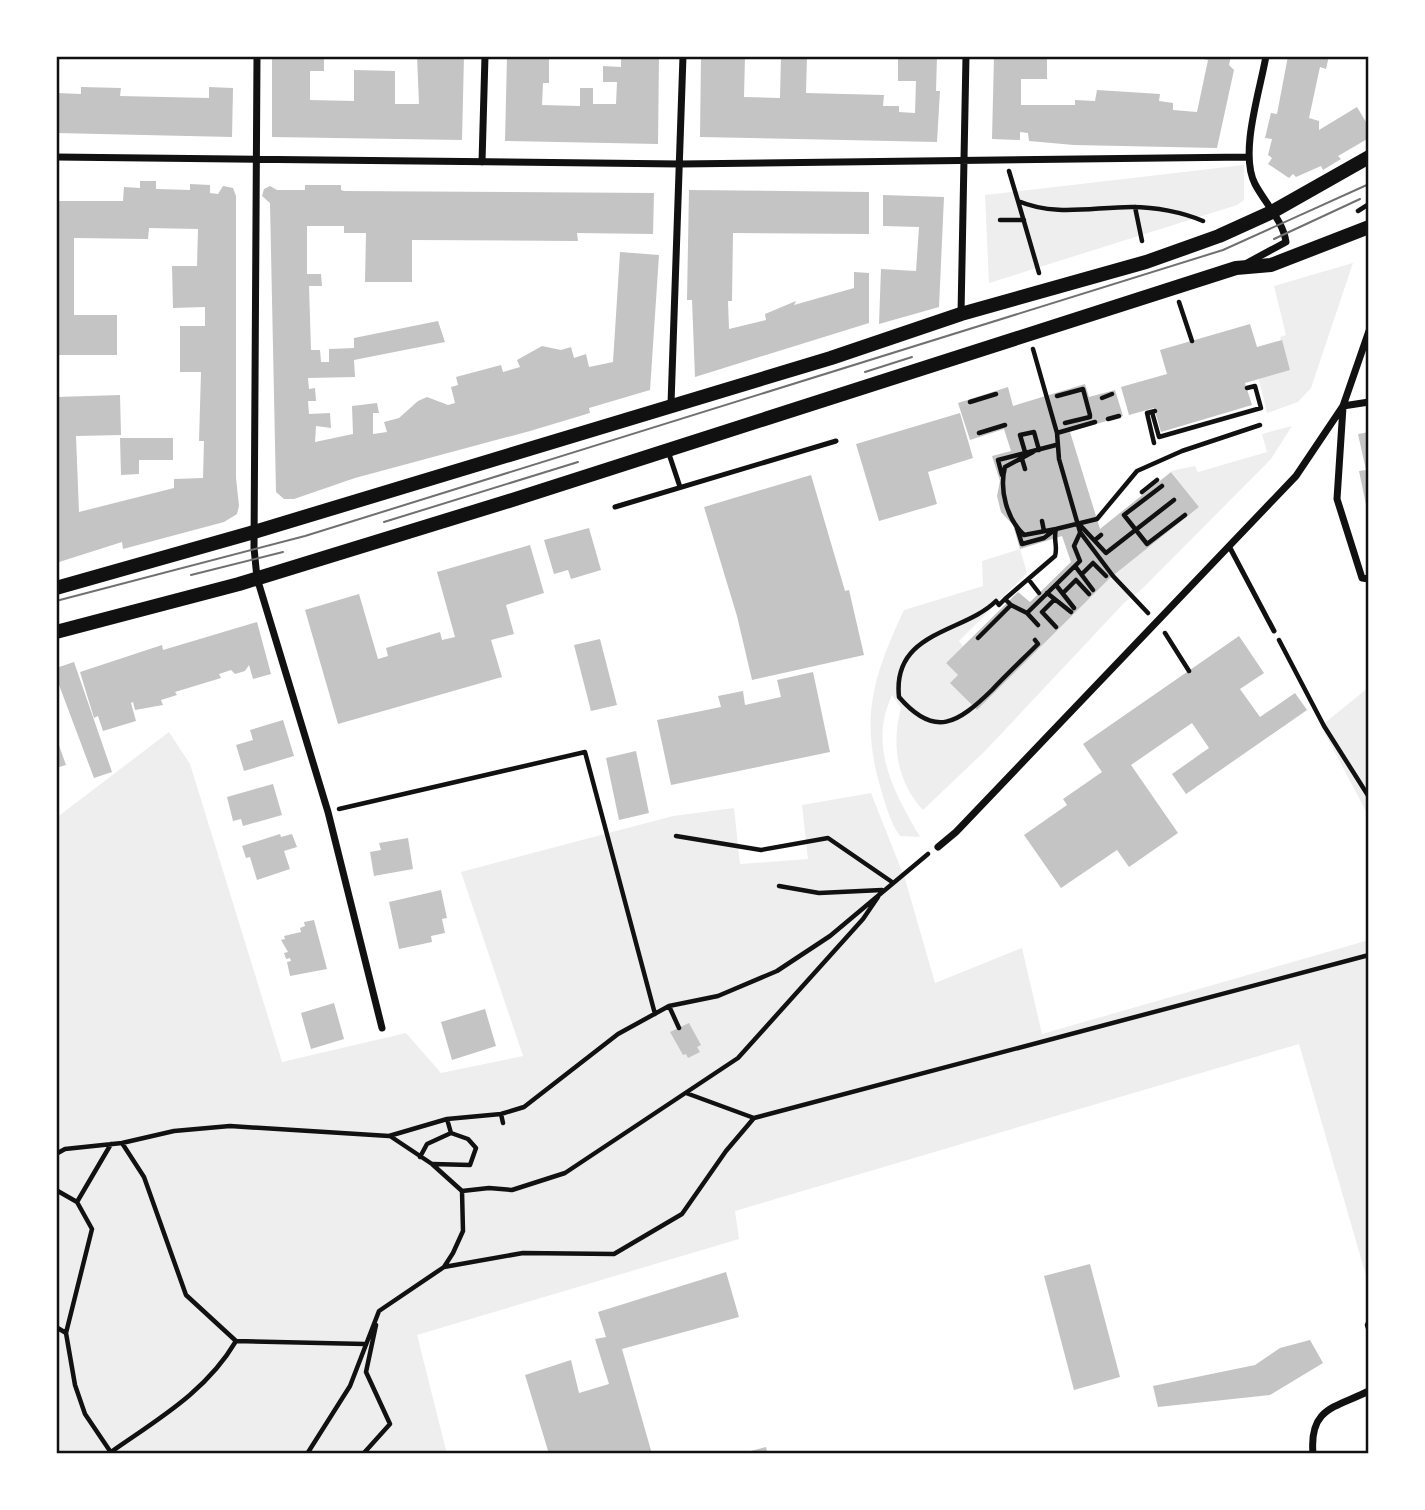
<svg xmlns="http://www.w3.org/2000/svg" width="1425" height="1510" font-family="Arial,sans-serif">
<rect width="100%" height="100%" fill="#fff"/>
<!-- green -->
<path fill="#eee" d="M1244,165V200L1237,205L989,283L985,195Z
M1353,263L1311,388L1298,402L1267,413L1259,379L1290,369L1280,337L1286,335L1274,286Z
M1292,426L1271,459L1141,590L1125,602L985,751L923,810C897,782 891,744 901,708L892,695C868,747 894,792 920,837L900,836C890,822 885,803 880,786C860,717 874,674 904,610L983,586L982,561L1020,549L1027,573L959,641L963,646L946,663L958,675L951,683L977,710L1110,578L1199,507L1171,471L1195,466L1198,472L1267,452L1262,434Z
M1369,687V817L1321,726Z
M169,732L190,764L282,1062L406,1033L441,1073L523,1056L461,872L673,816L734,808L740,864L808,859L802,805L871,793L905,879L935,983L1022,948L1042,1034L1369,940V1286L1299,1044L735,1211L739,1239L417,1335L447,1454H56V818Z"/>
<!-- building -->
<path fill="#c4c4c4" d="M272,56H324V71H310V100L354,101V70L395,71V104H419L417,56H464L462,140L272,137Z
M507,56H549V83H543L542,105L580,106V88H593V104H616L617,82H603V66L621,67V56H659L658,144L505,141Z
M701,56H745L744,97L780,98L781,56H807L806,93L884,95L883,106H899V112L915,113L916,81H898V56H937L936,91H940L937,142L700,137Z
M994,56H1047V79H1021V105H1075V100L1095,101L1097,90L1160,94L1159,101L1173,103V110L1197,112L1208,60L1193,56H1231L1229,65L1234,70L1217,148L1074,145L1029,141L1028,133L1020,132V140L992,139Z
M1288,56H1329L1326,69L1320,67L1309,118L1319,121V130L1357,107L1369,127V138L1338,156L1341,159L1323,170L1321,166L1296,177L1293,174L1289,178L1268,164L1272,158L1268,155L1272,139L1265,138L1271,113L1277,114Z
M81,87L121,88L120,96L209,98V87L233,88L232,137L56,133V93L81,94Z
M140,181H156V189L190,190V184L210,185V193L218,194L223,186L233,188L236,196V478L239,506L237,514L224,522L123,549L122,542L56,563V397L120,395L121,435L76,436L79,512L174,488V479L203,478L204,441H199L201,372H180V326H205V307L173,308L172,266H197L198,229L149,228L148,239L74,238V315H117V355H56V201H123L124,187L140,188Z
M305,185H341V190L344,191L654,193L653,234L577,233L578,241L412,240V282H365L366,233H344V226H307V274H321L322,286H309L311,350H320L321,362H329V349L354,348V338L438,321L445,342L354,360L355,377L308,378L309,389L315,388L316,401H308L309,414L330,413L331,428L316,426L315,442L353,434L352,406L377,403L379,413H373V434L387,432L384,422L399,418L418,401L427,397L448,405L455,403L451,387L458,385L456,377L501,365L503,372L520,367L517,360L542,346L561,350L571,347L574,358L586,354L589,367L613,362L620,252L659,255L650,390L589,408L590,413L530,431L355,478L294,499H284L276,492L270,203L262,196L264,189L270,186L277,190H305Z
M689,190L869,192V234L733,233L732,301H728L729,329L766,320L765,314L796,301L794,305L854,288V272L869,273V323L695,377L692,300H687Z
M883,195L944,197L939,307L879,324L881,269L916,271L919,227L883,226Z
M1250,324L1257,347L1282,340L1290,370L1245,383L1252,405L1161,432L1154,408L1129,415L1121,387L1167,374L1160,350Z
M1085,384L1089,397L1115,390L1123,416L1070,432L1100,529L1171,472L1199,507L1110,578L977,710L950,683L958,675L946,663L1018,592L1030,602L1071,562L1062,536L1020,549L1013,525L1001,512L997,496L1000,481L992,456L1011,451L1004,429L970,440L958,403L1008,387L1013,406Z
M960,413L973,458L928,472L937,504L879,521L856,444Z
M1369,432V514H1368L1359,471L1366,470L1358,434Z
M120,438H173V460H139V474L121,475Z
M811,475L845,591L849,590L864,655L752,680L737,616L704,507Z
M589,528L601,570L571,579L568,570L554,574L544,540Z
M530,545L544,593L506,605L514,634L491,640L502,677L338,724L305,610L359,594L378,659L388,656L386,648L440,632L442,640L455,637L437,572Z
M257,622L271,674L253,679L249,665L245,671L235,674L231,670L219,674L221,678L175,692L177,695L161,700L163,705L135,710L133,702L131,703L136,721L103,731L98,716L94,718L80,672L162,645L163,650Z
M1239,636L1264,673L1240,689L1260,717L1295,693L1307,710L1186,794L1172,774L1209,748L1192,723L1131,765L1178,833L1129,867L1117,850L1061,888L1024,835L1067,805L1063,799L1102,772L1083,744Z
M600,639L617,705L591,711L574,645Z
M74,662L112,772L94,778L56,677V668Z
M813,672L830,752L671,785L657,720L721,707L718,696L743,691L745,705L781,697L777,680Z
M283,720L294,756L244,771L236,745L253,740L250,730Z
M56,737L66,765L56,768Z
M636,751L649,813L619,820L606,758Z
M273,784L282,815L243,826L241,819L233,821L227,797Z
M280,834L281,837L292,834L297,847L284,851L290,869L257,880L250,857L246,858L242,846Z
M408,838L413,869L374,876L370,852L381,850L379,843Z
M441,890L447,918L442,919L445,933L431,936L432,942L399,949L389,902Z
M314,920L327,969L290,976L287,962L291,961L290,958L286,959L284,953L288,952L281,940L285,939L284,936L301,932L300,928L305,926L304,922Z
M334,1003L344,1039L311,1049L301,1013Z
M485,1009L496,1046L452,1060L441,1022Z
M689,1023L701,1045L697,1047L700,1052L688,1058L686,1054L683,1055L670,1032Z
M1090,1264L1120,1377L1074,1390L1044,1276Z
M726,1272L739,1317L622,1349L652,1454H549L525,1375L571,1360L579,1393L609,1384L595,1339L606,1337L598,1312Z
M1310,1340L1323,1363L1270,1395L1158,1407L1153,1386L1255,1365L1280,1348Z
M766,1447L768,1454H743V1453Z"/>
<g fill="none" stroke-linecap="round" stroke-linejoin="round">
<!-- path -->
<path stroke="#111" stroke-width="4.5" d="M1009,171L1018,201C1056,217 1092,207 1132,207C1155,207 1182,212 1203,221
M1018,201L1039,273
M1135,207L1142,241
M1358,211L1369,204
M1000,220H1024
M1179,302L1192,341
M1033,349L1057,433L1059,459L1080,532L1113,576L1148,613
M1057,396L1083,389L1090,415
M1102,398L1112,394
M970,402L996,394
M1152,412L1159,437L1261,408L1255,386L1247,388
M1108,419L1119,416
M1065,423L1090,417
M979,433L1005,425
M1057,433L1095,422
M1154,443L1147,413L1155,411
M1025,452L1020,435L1034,432L1039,450
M1022,459L1025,469
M1002,475L998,460L1056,445
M1162,486L1124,515L1147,544L1185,515
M1142,492L1157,480
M1042,521L1044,531
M1079,524L1106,553L1174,500
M1017,528L1022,544L1044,538L1056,529L1097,519L1137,471L1182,451L1260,425
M1095,540L1101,535
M1075,566L1093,590
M1082,574L1093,563L1106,576
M1029,580L1039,593
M1056,585L1074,608
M1047,593L1071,612
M1063,593L1076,580L1089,594
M1005,599L999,605L996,601C964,633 892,631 899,697C935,739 958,723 992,690C1007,674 1023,659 1038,644L1035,640
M1054,600L1042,612L1056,627
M1011,605L1005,599L1055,556C1058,546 1053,540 1056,529L1024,535C1007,519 999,490 1005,467L1033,452
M1038,625L1027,613L1080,561L1074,546L1080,533
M1165,633L1189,671
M978,638L1011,605L1027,613
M1279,640L1324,726L1369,797
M339,809L585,752L655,1014
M676,836L761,850L828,838L892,882
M779,886L819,893L882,890
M669,1006L679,1028
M686,1093L754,1118
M501,1114L503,1123
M447,1119L451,1133
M122,1143L144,1177L186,1295L236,1341L365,1344
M56,1154L65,1149L122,1143L174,1131L230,1126L389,1136L447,1119L501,1114L524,1107L618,1034L669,1006L718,996L777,971L830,936L928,854
M420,1157L427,1144L451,1133L468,1139L476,1148L470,1165L433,1164
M56,1190L77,1202L92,1229L66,1333L75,1385L85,1414L112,1454
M462,1191L489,1188L512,1190L565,1173L738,1058L863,919L878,897
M77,1202L111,1144
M444,1267L523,1253L614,1254L682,1214L726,1151L754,1118L1369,955
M1369,1321L1367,1325L1369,1331
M56,1327L66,1333
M111,1452C158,1419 206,1392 236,1341
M307,1454L350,1386L379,1311L444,1267L453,1253L463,1231L462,1191L432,1164L390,1136
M363,1454L390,1424L366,1372L376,1325"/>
<!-- service -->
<path stroke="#111" stroke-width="5" d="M668,451L680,487
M615,507L836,441
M1229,546L1274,631"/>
<!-- minor -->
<path stroke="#111" stroke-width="7" d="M257,56L254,548L257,578L328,812L382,1028
M56,157L680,164L1247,157
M482,162L485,56
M1247,263L1286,242C1283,221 1265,203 1255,184C1239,153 1260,91 1266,56
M961,314L966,56
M671,404L683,56
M1343,406L1369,402
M1343,407L1337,499L1362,578L1369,579
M938,847L956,832L1296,476L1343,406L1369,331
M1313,1454C1309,1408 1334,1408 1369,1391"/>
<!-- secondary -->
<path stroke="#111" stroke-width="14" d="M56,588L254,532L831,358L961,314L1146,262L1219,236L1272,212L1369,157
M56,632L239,584L509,501L1236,268L1271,265L1369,227"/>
<!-- tram -->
<path stroke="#707070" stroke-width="2" d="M1274,239L1360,199
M865,372L912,357
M384,522L578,462
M191,575L283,552
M56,601L305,536L1223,250L1369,184"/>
</g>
<!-- border -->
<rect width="1425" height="1510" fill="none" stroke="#ffffff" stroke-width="116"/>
<rect x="58" y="58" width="1309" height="1394" fill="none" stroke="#111" stroke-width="2.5"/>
</svg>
